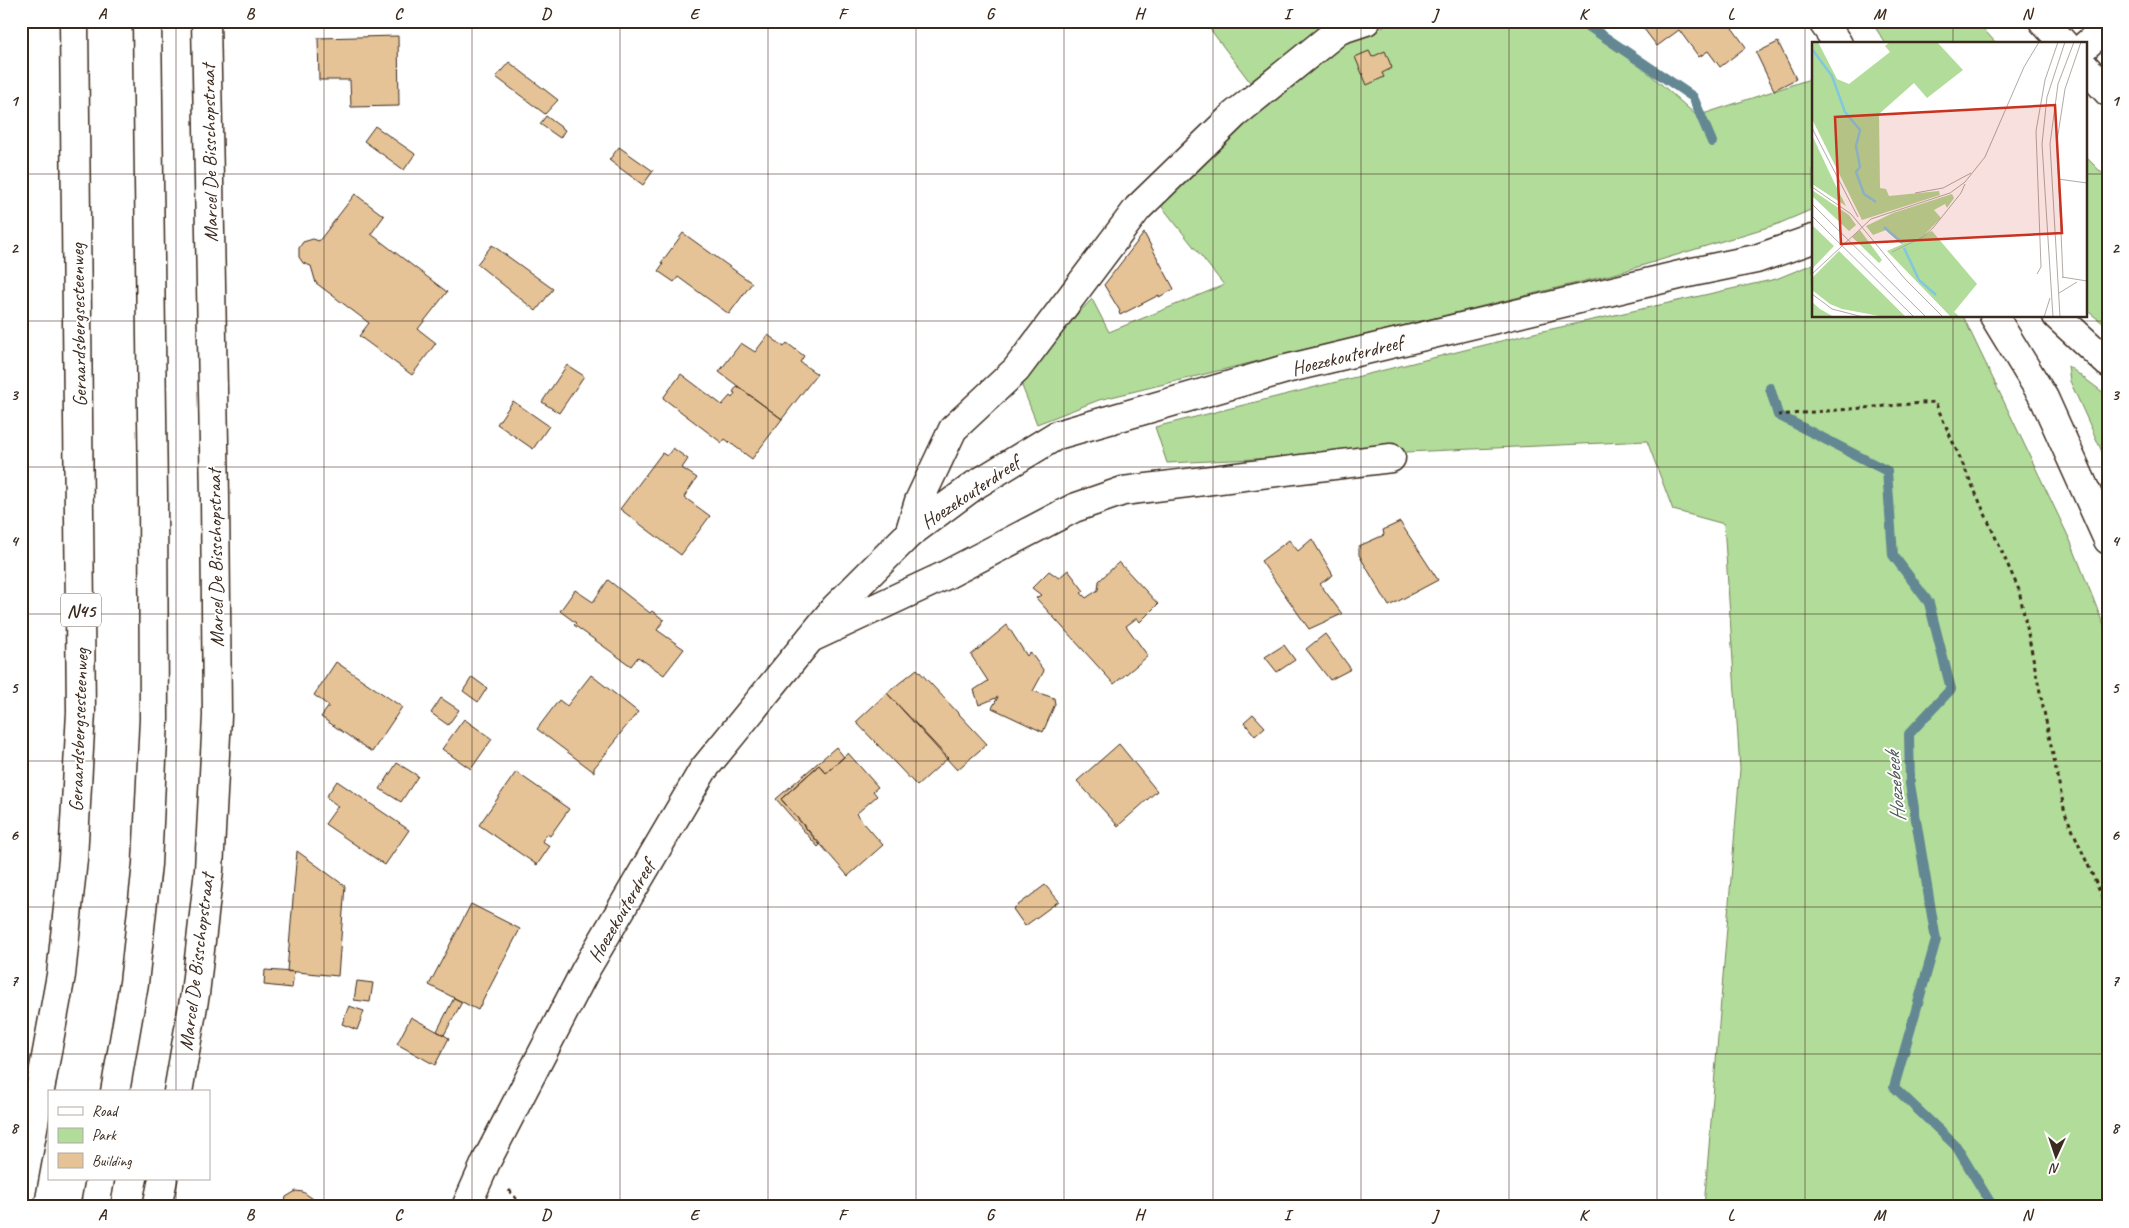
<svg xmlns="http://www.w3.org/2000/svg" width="2129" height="1228" font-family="Caveat,sans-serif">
<rect width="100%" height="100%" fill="#fff"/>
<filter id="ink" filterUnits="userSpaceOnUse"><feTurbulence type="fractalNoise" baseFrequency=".02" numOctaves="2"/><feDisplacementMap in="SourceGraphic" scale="10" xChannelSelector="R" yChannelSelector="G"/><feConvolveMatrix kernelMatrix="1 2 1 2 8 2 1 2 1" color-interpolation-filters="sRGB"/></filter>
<g filter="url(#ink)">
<!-- green -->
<path fill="#b2dc99" stroke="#76835c" d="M1204,21H1330L1250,82Z
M1397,21H1590L1697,116L1813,78V209L1778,224L1618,273L1099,400L1037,424L1022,386L1034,359L1092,299L1109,332L1224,285L1159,203L1216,144L1342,42Z
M1871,21H1976L1997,44H1886Z
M2085,156L2108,179V327L2085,309Z
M1813,264V316H1963L2070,540L2108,636V1207H1704L1740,769L1724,524L1673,510L1647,441L1167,463L1155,427L1525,335L1776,279Z
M2068,366L2108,396V465L2070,381Z"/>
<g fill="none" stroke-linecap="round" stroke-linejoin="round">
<!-- stream -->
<path stroke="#648893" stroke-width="10" d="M1581,21L1693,97L1712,142
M1770,388L1778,415L1887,471L1893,555L1929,603L1951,689L1909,734L1910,784L1936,940L1894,1087L1956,1146L1993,1207"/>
</g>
<!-- building -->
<path fill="#e5c397" stroke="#3b2a1e" d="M1638,21H1727L1746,47L1720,67L1708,51L1699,57L1679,30L1657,46Z
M398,36L399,106L351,107L350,80H319L318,38Z
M1778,42L1796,79L1774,90L1756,53Z
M1369,51L1372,57L1385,51L1392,68L1382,73L1384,77L1367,85L1355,57Z
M509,62L558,100L545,114L496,77Z
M546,116L565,130L560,138L540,124Z
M375,126L415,154L404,170L364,141Z
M619,147L653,171L643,185L609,160Z
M355,194L384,216L371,234L447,292L418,329L436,343L412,375L359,336L369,323L316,283L311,266L303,263L299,257V248L303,242L313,239L319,241Z
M683,233L752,283L729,314L678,277L674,282L658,271L663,264L661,263Z
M1144,233L1174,289L1159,297V295L1120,315L1119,312L1120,311L1104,285Z
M492,245L553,289L536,311L477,264Z
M768,335L784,347L787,343L804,356L800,362L817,374L782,419L719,372L741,343L755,352Z
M567,365L584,376L559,413L542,402Z
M681,374L722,405L730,396L732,398L735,393L733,392L737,386L782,419L752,459L725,439L722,443L663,398Z
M513,401L549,426L533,449L497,424Z
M673,448L688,459L682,468L697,478L684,497L710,516L681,555L620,509L662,453L667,456Z
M1400,522L1438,580L1389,606L1359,555V546L1384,535L1383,530Z
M1312,539L1333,575L1320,584L1342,614L1309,629L1261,561L1289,540L1298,551Z
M1119,562L1158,604L1140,622L1137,618L1126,626L1148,656L1114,684L1036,598L1041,595L1032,588L1049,571L1059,578L1068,570L1084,591L1081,593L1086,598L1098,590L1099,581Z
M608,580L650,613L652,611L664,620L657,630L684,649L664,675L638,657L631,666L574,625L576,623L560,611L575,590L593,602Z
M1007,625L1027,656L1030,652L1044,671L1033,691L1054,698L1055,704L1043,732L992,708L998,697L979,705L974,690L988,681L971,655Z
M1325,634L1351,669L1330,680L1306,649Z
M1284,645L1295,660L1277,672L1265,657Z
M336,662L402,707L372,752L321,717L329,706L314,695Z
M917,669L987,744L957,770L887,693Z
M591,675L638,712L615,740L616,741L594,768V772L537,729L559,700L567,706Z
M472,677L487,688L478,702L463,691Z
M887,693L948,758L917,786L856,722Z
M441,698L459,710L448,725L431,713Z
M1253,714L1265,727L1255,736L1244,722Z
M464,719L492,739L471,769L442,749Z
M1119,744L1157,791L1118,826L1077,781Z
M836,747L844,757L826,773L819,765L781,799L820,845L818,847L776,799Z
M848,753L878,787L873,791L877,796L856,814L883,845L848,876L781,799L819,765L826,773Z
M397,763L418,776L401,802L380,789Z
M516,772L569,809L550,836L547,834L542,841L550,846L537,865L479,825Z
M337,781L409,830L385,865L325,824L338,806L326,797Z
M297,851L345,886L338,976L287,971Z
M1045,885L1059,901L1025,926L1013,909Z
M471,904L520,929L478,1010L429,985Z
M265,970L294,972L292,988L264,985Z
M357,981L373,983L370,1002L354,1000Z
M454,998L462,1002L444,1035L437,1031Z
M349,1006L364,1011L357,1030L342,1024Z
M411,1017L449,1038L435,1065L397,1044Z
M296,1191L303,1192L325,1207H284L286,1197Z"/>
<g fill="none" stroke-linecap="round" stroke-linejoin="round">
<!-- street casing -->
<g stroke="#3b2a1e" stroke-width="31">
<path id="street" d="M909,534L919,501L953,429L1016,370L1138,208L1235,114L1339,30L1366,21
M811,638L944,576L1074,508L1123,491L1391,458
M178,1092L195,994L209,870L217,716L215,497L206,21
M157,1207L163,1179"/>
</g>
<!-- secondary casing -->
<g stroke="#3b2a1e" stroke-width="31">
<path id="secondary" d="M2085,46L2108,26
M466,1207L486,1162L586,969L703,770L835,608L909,534L975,485L1057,435L1286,369L1688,273L1756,259L1813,239"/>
</g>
<!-- highway casing -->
<g stroke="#3b2a1e" stroke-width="31">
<path id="highway" d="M1822,21L1838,44
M2043,21L2064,44
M2085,67L2108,92
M1994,316L2044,398L2108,540
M2057,316L2108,363
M115,1092L134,983L147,864L154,719L153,494L147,21
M21,1194L61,975L73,859L81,712L74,21
M95,1207L100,1179"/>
</g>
<!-- path -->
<path stroke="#3b2a1e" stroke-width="3" stroke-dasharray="4 4" stroke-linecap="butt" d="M1778,415L1935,402L2019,590L2065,813L2108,910
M509,1190L523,1207"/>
<!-- street -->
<use href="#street" stroke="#fff" stroke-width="28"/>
<!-- secondary -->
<use href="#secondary" stroke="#fff" stroke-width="28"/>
<!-- highway -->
<use href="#highway" stroke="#fff" stroke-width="28"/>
</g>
</g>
<!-- grid -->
<path fill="none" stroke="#3b2a1e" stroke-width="1" stroke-opacity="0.55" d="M176,21V1092M324,21V1207M472,21V1207M620,21V1207M768,21V1207M916,21V1207M1064,21V1207M1213,21V1207M1361,21V1207M1509,21V1207M1657,21V1207M1805,21V1207M1953,21V44M21,174H1813M2085,174H2108M1953,316V1207M21,321H2108M21,467H2108M21,614H2108M21,761H2108M21,907H2108M21,1054H2108M176,1179V1207"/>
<g text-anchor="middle" stroke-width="4" stroke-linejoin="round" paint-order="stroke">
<!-- shield labels -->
<rect fill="#fff" stroke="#766a62" stroke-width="1" x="61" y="593.5" width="40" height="33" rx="4"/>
<g font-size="19" font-weight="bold" fill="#3b2a1e">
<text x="81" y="617">N45</text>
</g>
<!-- street labels -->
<g font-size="20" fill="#3b2a1e" stroke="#fff">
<text transform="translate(209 153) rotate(-91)" y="7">Marcel De Bisschopstraat</text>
<text transform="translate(78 325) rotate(-91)" y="7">Geraardsbergsesteenweg</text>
<text transform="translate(1347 355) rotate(-14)" y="7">Hoezekouterdreef</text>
<text transform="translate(970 492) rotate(-34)" y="7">Hoezekouterdreef</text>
<text transform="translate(215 558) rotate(-91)" y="7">Marcel De Bisschopstraat</text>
<text transform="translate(78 730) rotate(-88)" y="7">Geraardsbergsesteenweg</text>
<text transform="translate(621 911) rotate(-60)" y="7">Hoezekouterdreef</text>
<text transform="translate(196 962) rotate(-83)" y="7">Marcel De Bisschopstraat</text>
</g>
<!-- water labels -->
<g font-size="21" font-style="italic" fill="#505958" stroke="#fff">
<text transform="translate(1895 787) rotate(-95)" y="7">Hoezebeek</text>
</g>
</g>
<!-- overview -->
<g transform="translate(1812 42)">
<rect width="275" height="275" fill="#fff"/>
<path d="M0,0H6L25,37L37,42L78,10L73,4L78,0H125L151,28L115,56L102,41L67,72L68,146L74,147L77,154L127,149L128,153L50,178L0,77ZM0,93L21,138L34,164L0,142ZM0,148L37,173L44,183L37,189L0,154ZM140,152L142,156L135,166L133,162L122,168L129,176L111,194L90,202L74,188L61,193L54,184L81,171ZM0,183L22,204L0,227ZM48,188L70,218L67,221L40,195ZM120,189L165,242L142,270L148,275H139L75,209ZM27,209L94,275H73L30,267L18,262L0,248V236ZM0,260L8,267L22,275H0Z" fill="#b2dc99"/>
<path fill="none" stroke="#80c7e1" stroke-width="2.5" d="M0,7L20,34L33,70L48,88L44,104L48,125L44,130L52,152L64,160M72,185L90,201M92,206L107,238L124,253"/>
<path fill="none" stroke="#b1aaa5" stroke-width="1" d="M0,86L46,175M246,137L275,141M0,145L39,172L93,237L131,275M103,151L131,146L159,131M0,162L114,275M0,174L102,275M80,210L111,195L121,186L149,151L153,142M0,232L59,177L138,151L153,140L173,115L212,25L227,0M225,232L229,225L224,89L233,38L246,0M250,235L275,239M251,236L245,99L253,47L269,0M247,251L265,240M0,252L20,267L51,275M232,275L238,256M241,275L230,102L235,55L253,0M248,275L238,102L246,42L262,0"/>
<path fill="#c8321e" fill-opacity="0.15" stroke="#c8321e" stroke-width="2.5" d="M243,63L250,191L29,202L23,75Z"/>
<rect width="275" height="275" fill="none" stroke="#3b2a1e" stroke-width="2.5"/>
</g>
<!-- margin -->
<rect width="2129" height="1228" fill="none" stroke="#fff" stroke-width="55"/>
<!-- legend -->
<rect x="48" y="1090" width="162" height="90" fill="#ffffff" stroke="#b1aaa5"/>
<rect x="58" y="1107" width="25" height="8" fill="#ffffff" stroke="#b1aaa5"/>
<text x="92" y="1116" font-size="15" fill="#3b2a1e">Road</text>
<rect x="58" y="1128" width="25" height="15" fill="#b2dc99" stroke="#b1aaa5"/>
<text x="92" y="1140" font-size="15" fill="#3b2a1e">Park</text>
<rect x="58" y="1153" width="25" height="15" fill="#e5c397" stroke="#b1aaa5"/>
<text x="92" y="1166" font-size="15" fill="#3b2a1e">Building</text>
<!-- north arrow -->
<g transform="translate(2056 1156) rotate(183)" stroke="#ffffff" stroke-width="4" paint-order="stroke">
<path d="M0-4L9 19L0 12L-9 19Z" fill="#3b2a1e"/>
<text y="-8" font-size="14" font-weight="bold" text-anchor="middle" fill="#3b2a1e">N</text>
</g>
<rect x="28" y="28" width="2074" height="1172" fill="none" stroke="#3b2a1e" stroke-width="2"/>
<g font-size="16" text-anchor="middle" font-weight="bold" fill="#3b2a1e">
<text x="102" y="19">A</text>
<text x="250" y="19">B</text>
<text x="398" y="19">C</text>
<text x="546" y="19">D</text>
<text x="694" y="19">E</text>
<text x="842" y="19">F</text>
<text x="990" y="19">G</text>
<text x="1139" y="19">H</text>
<text x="1287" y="19">I</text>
<text x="1435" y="19">J</text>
<text x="1583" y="19">K</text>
<text x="1731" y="19">L</text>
<text x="1879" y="19">M</text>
<text x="2027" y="19">N</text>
<text x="14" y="106">1</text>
<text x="2115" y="106">1</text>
<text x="14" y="253">2</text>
<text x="2115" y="253">2</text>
<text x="14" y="400">3</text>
<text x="2115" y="400">3</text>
<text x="14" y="546">4</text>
<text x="2115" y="546">4</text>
<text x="14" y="693">5</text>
<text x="2115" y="693">5</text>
<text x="14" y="840">6</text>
<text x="2115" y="840">6</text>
<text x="14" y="986">7</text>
<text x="2115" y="986">7</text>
<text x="14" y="1133">8</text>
<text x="2115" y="1133">8</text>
<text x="102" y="1220">A</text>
<text x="250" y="1220">B</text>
<text x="398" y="1220">C</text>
<text x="546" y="1220">D</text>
<text x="694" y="1220">E</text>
<text x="842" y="1220">F</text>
<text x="990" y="1220">G</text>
<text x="1139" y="1220">H</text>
<text x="1287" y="1220">I</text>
<text x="1435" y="1220">J</text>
<text x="1583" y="1220">K</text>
<text x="1731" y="1220">L</text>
<text x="1879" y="1220">M</text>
<text x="2027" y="1220">N</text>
</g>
</svg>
